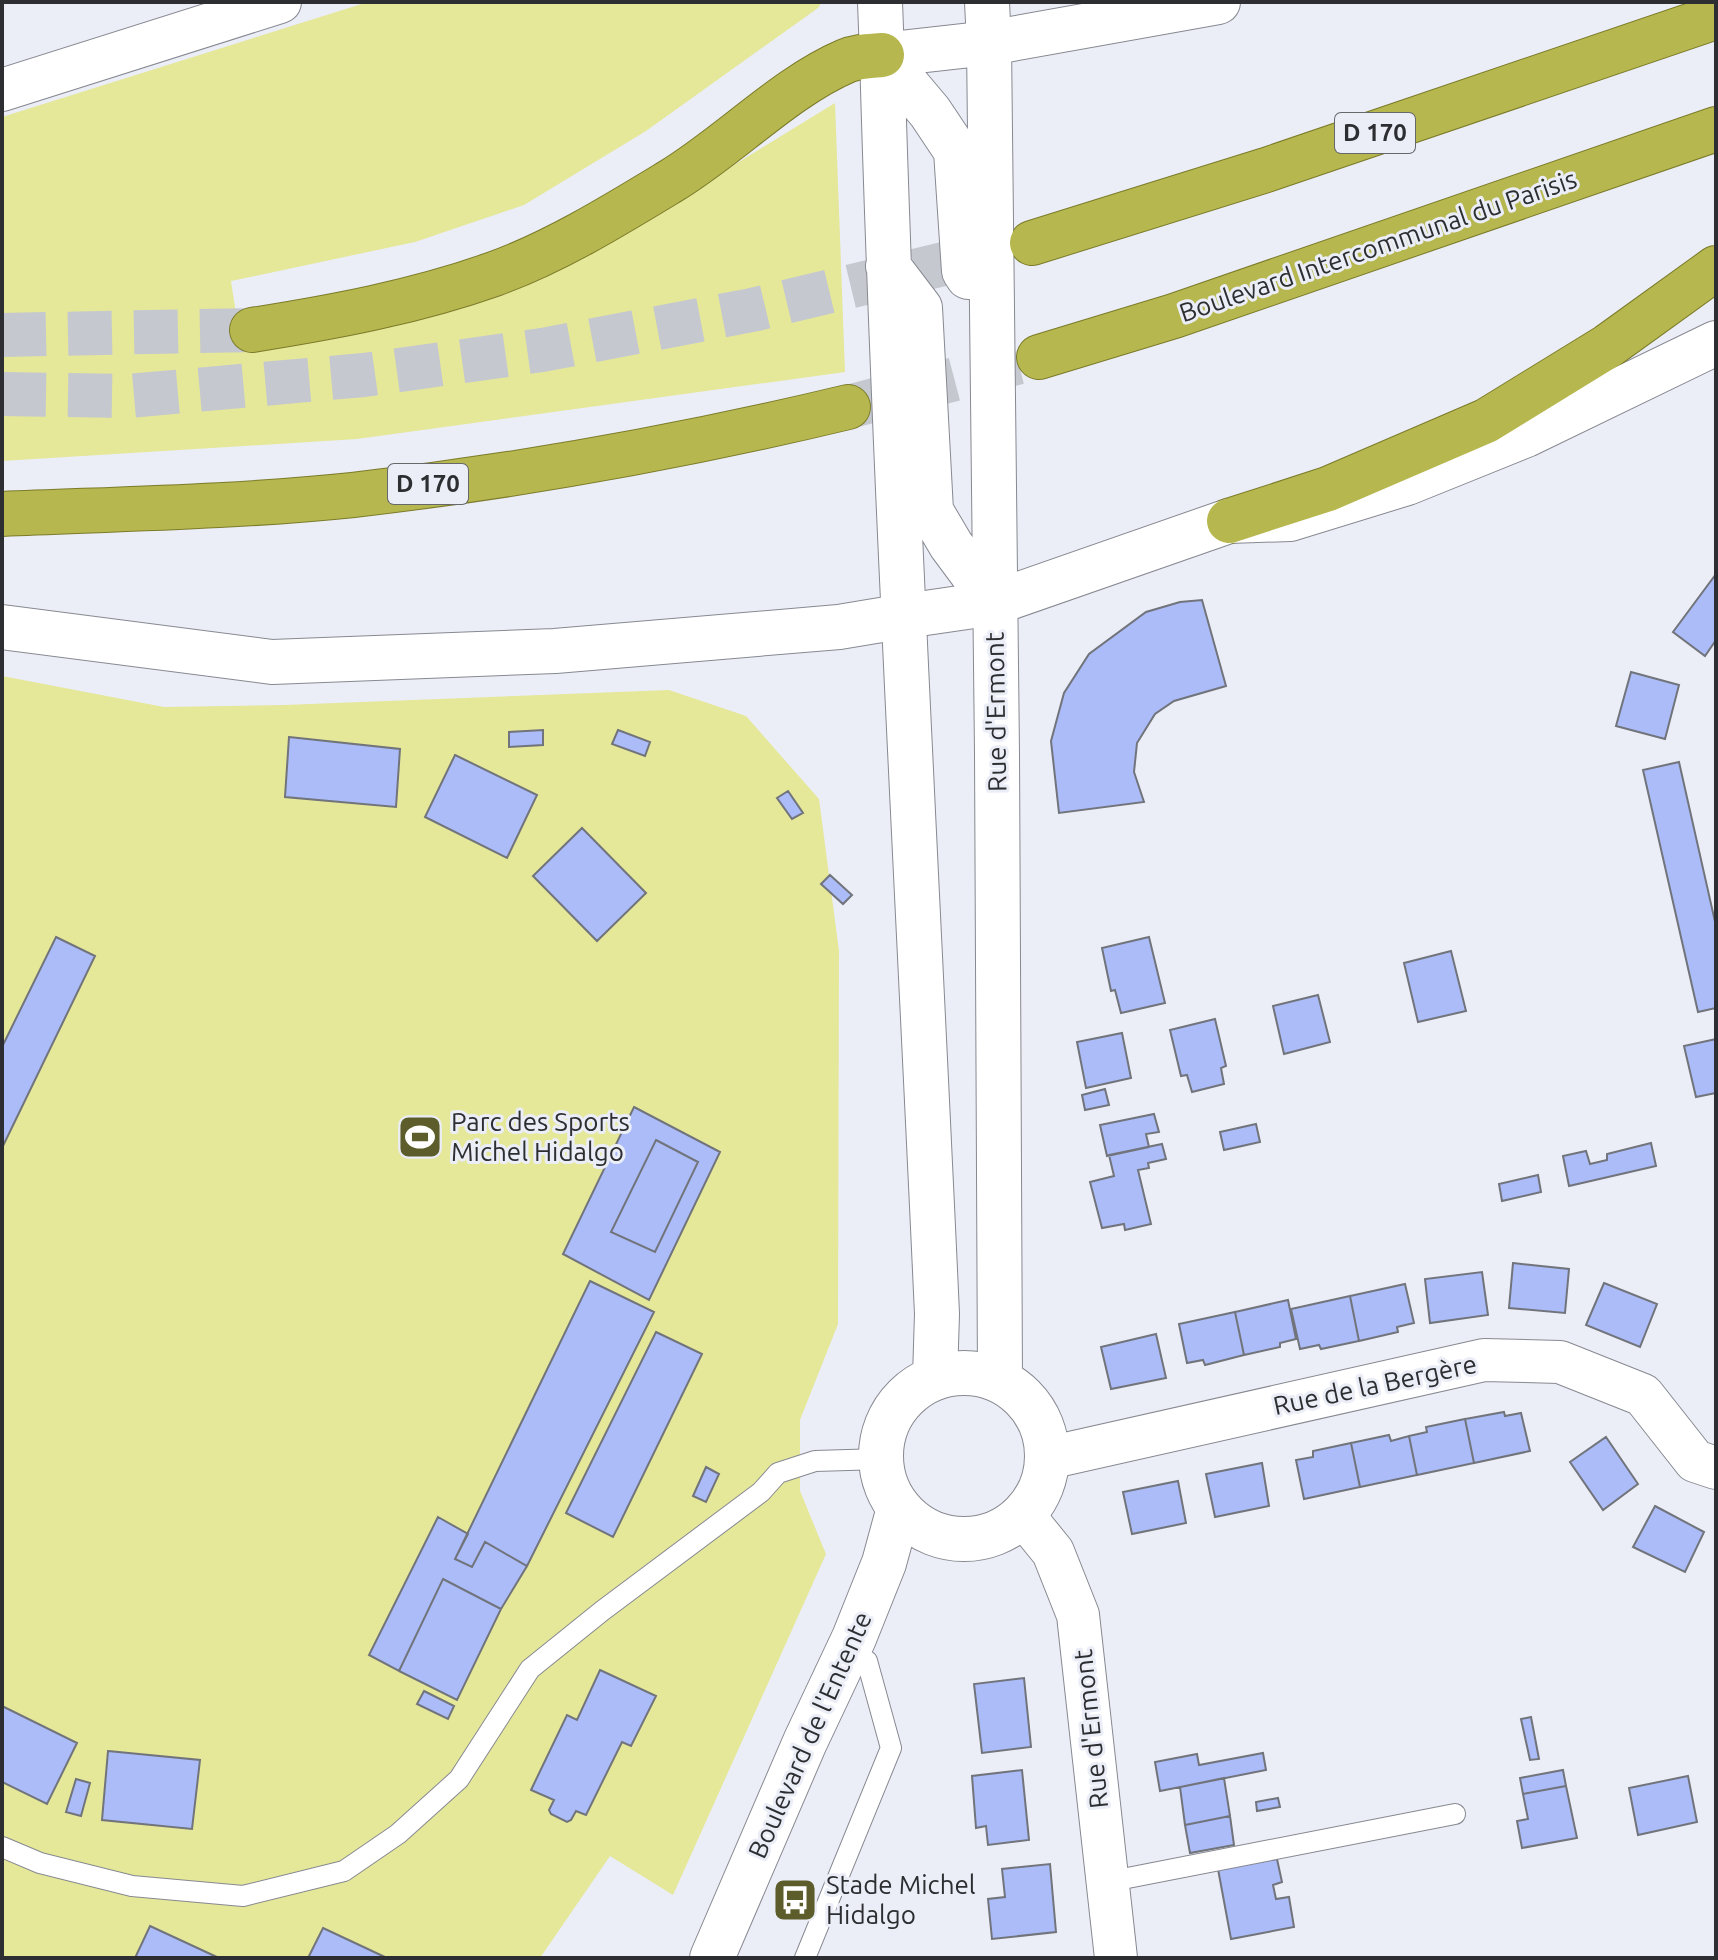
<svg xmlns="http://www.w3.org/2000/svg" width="1718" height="1960" font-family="Ubuntu,sans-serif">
<rect width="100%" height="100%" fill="#ebeef7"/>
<!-- green -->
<path fill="#e5e799" d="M368,2H822L818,8L646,131L524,205L415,242L231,281L239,333L602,246L835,103L845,372L357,439L2,461V117Z
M2,676L164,707L284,705L669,690L746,716L819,799L839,951L838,1324L800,1420V1491L826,1554L673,1895L610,1856L540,1958H2Z"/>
<!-- building -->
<path fill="#abbcf9" stroke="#71747b" stroke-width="2" d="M1716,574V640L1705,656L1673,632Z
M1202,600L1226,686L1174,701L1155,714L1137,743L1134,772L1144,802L1059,813L1051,741L1064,693L1089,654L1146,612L1180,602Z
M1631,672L1679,685L1665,739L1616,726Z
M543,730V745L509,747V732Z
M618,730L650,742L645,756L612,744Z
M289,737L400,749L396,807L285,797Z
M455,755L537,795L507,858L425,817Z
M1679,762L1716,926V1008L1698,1012L1643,770Z
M788,791L803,813L792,819L777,798Z
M582,828L646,893L597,941L533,876Z
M830,875L852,895L843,904L821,884Z
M56,937L95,956L2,1148V1047Z
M1149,937L1165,1003L1121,1013L1115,990L1111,991L1102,948Z
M1451,951L1466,1011L1418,1022L1404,963Z
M1318,995L1330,1042L1284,1054L1273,1006Z
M1215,1019L1226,1066L1221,1068L1224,1084L1192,1092L1187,1075L1181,1076L1170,1030Z
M1122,1033L1131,1078L1086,1088L1077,1042Z
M1716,1039V1093L1696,1097L1684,1046Z
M1105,1089L1109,1105L1085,1110L1082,1095Z
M634,1107L720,1152L649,1300L563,1254Z
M1154,1114L1159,1132L1146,1134L1149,1147L1107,1156L1100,1125Z
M1256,1124L1260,1142L1224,1150L1220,1132Z
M656,1140L698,1162L655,1252L611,1232Z
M1651,1143L1656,1166L1569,1186L1563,1156L1586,1151L1590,1164L1607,1160V1154Z
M1162,1144L1166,1159L1148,1163L1149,1168L1138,1170L1151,1224L1125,1230L1124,1224L1102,1228L1090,1182L1114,1176L1109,1155Z
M1538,1175L1541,1192L1502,1201L1499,1184Z
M1513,1263L1569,1269L1565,1313L1509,1308Z
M1482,1272L1488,1315L1430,1323L1425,1279Z
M590,1281L654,1312L527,1566L485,1542L472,1567L455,1559Z
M1604,1283L1657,1304L1640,1347L1586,1325Z
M1405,1284L1414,1323L1397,1327L1398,1332L1359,1341L1350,1296Z
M1350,1296L1359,1341L1321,1349L1319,1345L1300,1349L1291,1309Z
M1288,1300L1296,1339L1280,1343V1347L1244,1355L1235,1312Z
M1235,1312L1244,1355L1205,1365L1203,1360L1187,1363L1179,1324Z
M656,1332L702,1354L613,1537L566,1513Z
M1156,1334L1166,1378L1111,1389L1101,1347Z
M1504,1412L1505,1416L1521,1413L1530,1451L1474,1463L1465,1419Z
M1465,1419L1474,1463L1417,1475L1409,1436L1427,1432L1426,1427Z
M1389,1435L1391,1441L1409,1436L1417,1475L1360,1487L1351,1443Z
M1606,1437L1638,1484L1603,1510L1570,1462Z
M1351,1443L1360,1487L1304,1499L1296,1460L1313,1457V1451Z
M1262,1463L1269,1506L1215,1517L1206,1474Z
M706,1467L719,1474L706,1502L693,1496Z
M1178,1481L1186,1523L1132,1534L1123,1492Z
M1655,1506L1704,1532L1685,1572L1633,1547Z
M438,1517L468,1534L455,1559L472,1567L485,1542L527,1566L501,1609L443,1579L399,1671L369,1655Z
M443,1579L501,1609L457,1700L399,1671Z
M600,1670L656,1696L631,1746L622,1742L586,1815L576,1811L571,1820L567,1822L551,1814L549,1810L554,1800L531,1790L567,1715L577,1720Z
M1024,1678L1031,1747L982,1753L974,1684Z
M424,1691L454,1706L448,1719L417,1704Z
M2,1706L77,1743L47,1804L2,1782Z
M1531,1717L1539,1759L1530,1760L1521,1719Z
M108,1751L200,1760L192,1829L102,1820Z
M1263,1753L1266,1770L1160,1791L1155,1762L1197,1754L1199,1765Z
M1022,1770L1029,1840L988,1845L986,1826L976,1828L972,1776Z
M1563,1770L1566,1786L1523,1794L1520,1778Z
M1688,1776L1697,1822L1638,1835L1629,1788Z
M1224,1778L1230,1816L1185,1825L1180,1787Z
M76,1779L90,1783L81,1816L66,1812Z
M1566,1786L1577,1838L1522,1848L1517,1821L1528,1819L1523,1794Z
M1278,1798L1280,1807L1257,1811L1256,1802Z
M1230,1816L1234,1845L1190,1853L1185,1825Z
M1277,1859L1282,1882L1273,1885L1276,1899L1289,1897L1294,1927L1231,1939L1218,1869Z
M1050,1864L1056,1932L992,1939L988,1899L1005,1897L1002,1869Z
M150,1926L219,1958H135Z
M323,1928L387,1958H308Z"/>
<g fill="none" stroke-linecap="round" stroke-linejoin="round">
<!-- trunk-tunnel -->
<path stroke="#c5c8cf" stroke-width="44" stroke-dasharray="44 22" stroke-linecap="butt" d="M2,335L252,330
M2,394L128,396L364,375L542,350L752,310L998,251
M848,407L1028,360"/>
<!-- service casing -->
<g stroke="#878991" stroke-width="22">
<path id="service" d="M2,1847L40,1863L132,1886L243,1896L344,1871L398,1834L459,1779L530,1669L602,1611L761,1492L778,1473L815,1461L881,1459
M1107,1882L1455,1814
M805,1958L891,1748L867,1661"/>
</g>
<!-- minor casing -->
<g stroke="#878991" stroke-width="44">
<path id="minor" d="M2,90L280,2
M1048,1458L1484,1360L1560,1362L1643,1395L1695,1461L1716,1468
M1023,1515L1053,1552L1078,1615L1116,1958"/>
</g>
<!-- tertiary casing -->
<g stroke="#878991" stroke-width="46">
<path id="tertiary" d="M880,2L882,55
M987,2L989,43
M905,616L994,603L1229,521L1290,519L1407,483L1526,435L1716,343"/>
</g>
<!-- secondary casing -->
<g stroke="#878991" stroke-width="46">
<path id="secondary" d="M989,43L997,753L1000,1380
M882,55C894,475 918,894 937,1314L935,1377
M882,55L989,43L1218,2
M882,55L930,112L956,151L964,271L968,277
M888,266L920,308L931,511L951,545L994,603
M2,627L272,662L555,651L839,627L905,616
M881 1456a83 83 0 1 1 166 0a83 83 0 1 1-166 0Z
M712,1958L805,1742L854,1638L884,1563L899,1508"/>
</g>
<!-- trunk casing -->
<g stroke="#7b7b29" stroke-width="46">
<path id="trunk" d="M1032,243L1266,170L1716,17
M252,330C334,317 415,302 494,274C555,252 615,215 671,181C729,146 785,87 846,61C857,56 870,56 882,55
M1039,357L1174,316L1716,129
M2,514C119,509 237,507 353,495C519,476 686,446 848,407
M1229,521L1328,489L1486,421L1608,346L1716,268"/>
</g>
<!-- service -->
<use href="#service" stroke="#fff" stroke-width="20"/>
<!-- minor -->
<use href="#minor" stroke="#fff" stroke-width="42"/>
<!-- tertiary -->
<use href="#tertiary" stroke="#fff" stroke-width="44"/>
<!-- secondary -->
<use href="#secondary" stroke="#fff" stroke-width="44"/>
<!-- trunk -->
<use href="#trunk" stroke="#b7b750" stroke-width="44"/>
</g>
<!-- icons -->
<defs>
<g id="stadium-square" transform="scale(2.3)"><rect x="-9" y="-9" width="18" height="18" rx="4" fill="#5c5d2a" stroke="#ebeef7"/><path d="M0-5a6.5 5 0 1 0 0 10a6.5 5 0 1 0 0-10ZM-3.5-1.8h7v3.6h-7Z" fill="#fff"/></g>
<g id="bus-square" transform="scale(2.3)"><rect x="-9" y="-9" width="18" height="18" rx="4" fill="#5c5d2a" stroke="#ebeef7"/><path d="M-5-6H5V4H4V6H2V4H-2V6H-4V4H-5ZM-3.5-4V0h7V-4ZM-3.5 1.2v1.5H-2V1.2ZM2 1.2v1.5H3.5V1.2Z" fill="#fff"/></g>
</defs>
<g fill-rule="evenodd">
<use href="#stadium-square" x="420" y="1137"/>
<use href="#bus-square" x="795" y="1900"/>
</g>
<g text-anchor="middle" stroke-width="6" stroke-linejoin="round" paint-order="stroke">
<!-- shield labels -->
<g fill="#ebeef7" stroke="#66686c" stroke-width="2">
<rect x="1335" y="113" width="80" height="40" rx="6"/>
<rect x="388" y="464" width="80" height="40" rx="6"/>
</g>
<g font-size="24" font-weight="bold" fill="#2d2e31">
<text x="1375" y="141">D 170</text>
<text x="428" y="492">D 170</text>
</g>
<!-- street labels -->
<g font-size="26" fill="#2d2e31" stroke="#ebeef7">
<text transform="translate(1378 246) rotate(-19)" y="9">Boulevard Intercommunal du Parisis</text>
<text transform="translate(996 712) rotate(-91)" y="9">Rue d'Ermont</text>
<text transform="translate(1375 1385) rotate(-12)" y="9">Rue de la Bergère</text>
<text transform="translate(1091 1729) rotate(-96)" y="9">Rue d'Ermont</text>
<text transform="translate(810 1735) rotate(-66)" y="9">Boulevard de l'Entente</text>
</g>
<!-- poi labels -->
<g font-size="26" fill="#2d2e31" stroke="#ebeef7" text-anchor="start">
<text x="451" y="1131">Parc des Sports<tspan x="451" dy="30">Michel Hidalgo</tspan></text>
<text x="826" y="1894">Stade Michel<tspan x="826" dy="30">Hidalgo</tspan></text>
</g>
</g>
<!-- border -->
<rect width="1718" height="1960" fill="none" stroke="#2d2e31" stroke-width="8"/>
</svg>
